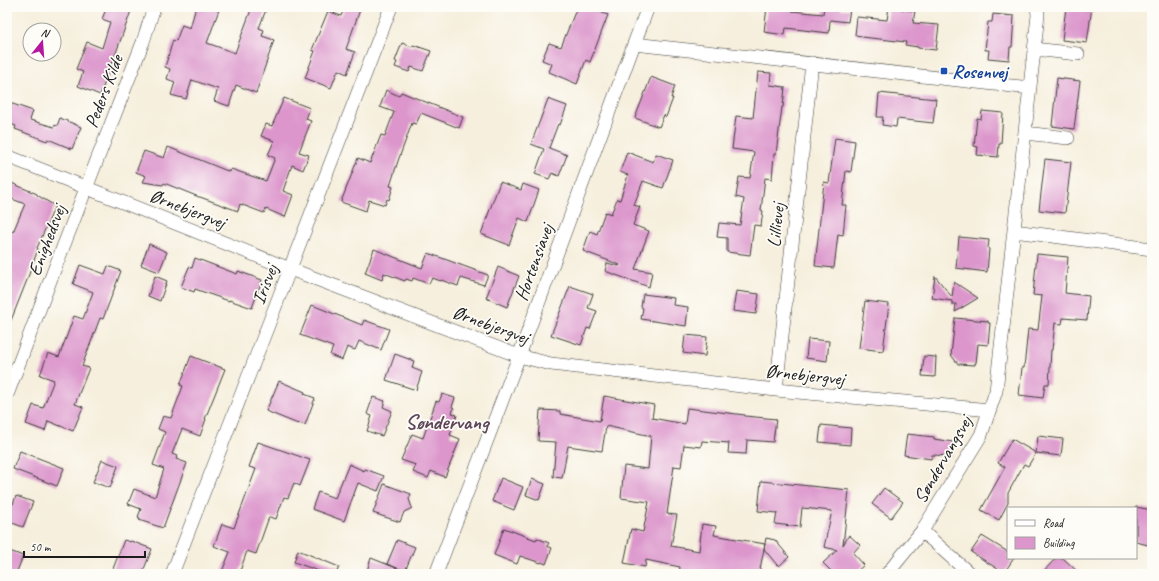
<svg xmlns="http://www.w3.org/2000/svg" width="1159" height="581" font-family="Caveat,sans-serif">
<rect width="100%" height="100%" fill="#fdfcf7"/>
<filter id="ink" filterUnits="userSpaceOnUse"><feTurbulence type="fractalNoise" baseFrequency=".025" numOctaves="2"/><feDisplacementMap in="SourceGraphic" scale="8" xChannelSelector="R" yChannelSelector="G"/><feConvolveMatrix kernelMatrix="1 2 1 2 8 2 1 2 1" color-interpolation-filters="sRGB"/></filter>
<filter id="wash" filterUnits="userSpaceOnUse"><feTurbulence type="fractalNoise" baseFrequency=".012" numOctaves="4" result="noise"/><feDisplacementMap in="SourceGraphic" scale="16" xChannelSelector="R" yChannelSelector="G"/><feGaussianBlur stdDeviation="0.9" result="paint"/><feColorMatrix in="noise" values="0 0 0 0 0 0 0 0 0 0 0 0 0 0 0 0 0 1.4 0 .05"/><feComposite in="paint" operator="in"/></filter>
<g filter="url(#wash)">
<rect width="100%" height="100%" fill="#f6efdd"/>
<g id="blocks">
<!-- building -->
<path fill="#dc96cc" d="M107,7H129L128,10L131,11L113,61L100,95L78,86L83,72L76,69L87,42L102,48L110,22L102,19Z
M196,7H220L207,43L235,53L252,7H267L259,28L264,30L262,36L274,40L256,93L236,85L229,106L214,101L218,89L192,80L186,99L171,95L175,82L167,79L170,69L165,67L173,40L176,41L182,25L190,28Z
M345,7H361L346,49L355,52L347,74L338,70L331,88L305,78L315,51L312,50L328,11L341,16Z
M577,7H585L608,15L590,62L586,60L577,84L549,72L552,64L542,60L549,43L561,47Z
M767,7H793L792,11L823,14L824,7H841V9H850L848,22L830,20L829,33L786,28L785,35L764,32Z
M889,7H901V9L915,11L913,23L939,25L936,50L918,48V47L905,45L906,42L862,37V36L855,35L857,17L887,20Z
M1066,7H1092L1087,43L1062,40Z
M993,14L1014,16L1012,47H1010L1009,60L988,58L989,50H985L988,22H992Z
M402,43L412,47L413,45L431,51L423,71L411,67L409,72L395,67L397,62L395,61Z
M758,72L771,73L770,85L785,87L783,107H782L776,154H774L772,179L765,178L761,210L763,211L761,226L754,225L750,255L727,252V238L717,237L719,223L740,225L744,199L736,197L739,177L750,178L754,152L732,149L736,116L753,118Z
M651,77L675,86L671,98H673L666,117L664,115L659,127L635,118Z
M1057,78L1080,81L1074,129L1052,126Z
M386,90L399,96L401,92L463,117L459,128L421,113L416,124L412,123L398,161L390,186L393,187L389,200L387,199L385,205L369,200L366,211L341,202L358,158L370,163L381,135L385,136L394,112L380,107Z
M879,93L936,99L933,123L897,119L896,127L882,125L883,117H877Z
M284,98L310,108L306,119L311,121L299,152L309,155L303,170L292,165L283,191L293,195L285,217L266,209L264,213L240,204L238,211L200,197H199L164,183L163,185L143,182L146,176L136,172L144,151L164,158L168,147L230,172L231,169L266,181L275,158L268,155L274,141L261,136L266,124L272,126Z
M548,99L567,106L560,125L558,124L549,148L567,155L559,176L552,173L549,179L535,174L544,149L531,144Z
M7,102L33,111L30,120L54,127L55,125L57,126L60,118L81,127L72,149L48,139L47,141L15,129L16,126L7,123Z
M982,111L1003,113L1001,144H999L998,157L977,155L978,147L974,146L977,118L981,119Z
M835,138L855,141L851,172L846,171L842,205H846L843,235L838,234L834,268L815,266L824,182L829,183Z
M627,152L653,162L656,154L673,160L663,188L643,181L634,205L640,207L633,225L649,231L635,269L652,272L649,287L605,271L607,263L619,266L620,265L583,251L590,231L597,234L605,212L611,214L617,199L620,200L628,175L620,172Z
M1045,159L1071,162L1065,213L1039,210Z
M7,181L37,194V195L55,206L37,248L38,249L27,280L8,328H7V229L13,232L25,204L7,197Z
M500,182L521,190L523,184L539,190L528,222L519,218L509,245L481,234Z
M959,237L989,240L988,248L989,249L987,272L956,268Z
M149,244L167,252L159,272L141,265Z
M374,249L422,268L428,253L488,275L484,285L461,278L458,286L441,280V281L432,278L429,284L413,278L412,281L406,279L405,281L384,273L382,280L365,273Z
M1037,254L1068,257L1065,293L1089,296L1087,320L1063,318L1062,324L1055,323L1052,350H1051L1049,384H1045L1043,398L1019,395L1022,368H1024L1028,329L1038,330L1042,296L1033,295Z
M195,258L237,274L238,271L262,280L252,308L229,300V301L195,289L194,292L181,287L189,267L192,268Z
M80,265L105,274L108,266L121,271L103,319L100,318L82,366L89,368L75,404L83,407L73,431L48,421L45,431L26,424L33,405L43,408L54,380L40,375L48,353L59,357L74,316L83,319L93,292L73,284Z
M498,267L519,276L507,307L486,298Z
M155,276L167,281L160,301L148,296Z
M935,276L952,297L954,282L978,298L955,312L956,304H952V301L932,298Z
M570,286L593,294L588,308L597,311L590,329L587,328L581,345L551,335Z
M736,291L759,294L756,314L733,311Z
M643,294L674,298L673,305L688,307L686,326L641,319L643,308L641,307Z
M865,301L889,304L883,351L859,348Z
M312,305L362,325L364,320L389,329L381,350L359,341L355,350L347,347L342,360L330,355L333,347L300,335Z
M955,318L988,321V323H990L988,345L978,344L976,363H975V365L958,364L951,355Z
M685,335L707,337L705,356L683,353Z
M808,339L829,341L827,361L806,358Z
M395,354L414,361L412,368L422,372L416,390L386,380Z
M191,356L225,369L205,419H206L200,436L182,429L172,454L177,456L176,459L187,463L163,528L139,520L140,518L138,517L141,509L128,504L134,489L155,497L164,469L153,465L165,432L158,429L163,416L171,418L183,386L180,385Z
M924,356L936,357L935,377L922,376Z
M279,381L305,392L304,394L315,398L305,425L299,423L298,424L266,411Z
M442,394L455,398L452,407L454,408L452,413L457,415L450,435L460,439L445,477L431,471L428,478L413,472L416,465L401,460L412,434L423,438L436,401L439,402Z
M604,396L654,405L652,418L685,424L687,408L745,415V416L776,419L773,442L747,440L746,454L728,453L729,443L702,441L701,447L684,445L681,467L674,466L667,514L677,515L671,546L699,551L702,524L716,526L714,535L765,544L759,574H679L680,567L646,560L645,567L624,563L631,529L643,532L649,502L621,498L624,466L648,469L651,436L606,426L602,451L568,446L562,478L553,477L556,442L538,441L540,410L560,411V414L600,421Z
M373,397L385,401L383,407L392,411L382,436L367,431L372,416L367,414Z
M821,425L851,428L850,445L819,442Z
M907,434L934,437V439L953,442L951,456L932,455L931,459L904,455Z
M1038,436L1063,439L1061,456L1036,453L1028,466L1024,464L1008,493V503L999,520L981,510L1005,467L998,463L1012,439L1036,453Z
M258,442L310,460L300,486L294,483L288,498L284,497L276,519L269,517L256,554L247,551L239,574H221L230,552L214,546L222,524L234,528L256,469L249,467Z
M20,451L64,468L57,486L13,469Z
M102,460L118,466L110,488L93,482Z
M349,464L364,471L365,469L384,476L378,491L358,483L344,521L312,509L318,492L335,498Z
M501,478L523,487L514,510L492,501Z
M532,479L545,484L539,500L526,495Z
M761,481L849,490L843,545L849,535L860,545L853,553L864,565L854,574H834L823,563L837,550L824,547L832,511L802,508L800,527L775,524L777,513L758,511Z
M384,484L411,494L409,499L412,508L404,512L400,522L373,513Z
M884,488L903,502L891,518L872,504Z
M16,496L33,502L23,527L7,521V501L13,504Z
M1136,507L1152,510V546L1136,542Z
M504,528L536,540L537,538L549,543L547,546L552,548L546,564L541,562V563L520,556L517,564L494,555Z
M982,536L1008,552V558H1014L1004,573L971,552Z
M766,538L775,540L789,557L779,566L777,564V565L764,549Z
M124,540L130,542L131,541L152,549L142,574H111Z
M397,540L415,547L405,571L387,564Z
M7,550L23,556L16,574H7Z
M298,550L339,567L336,574H327L294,562Z
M371,558L409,573V574H376L367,571Z
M1056,558H1063L1080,574H1041Z"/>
</g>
</g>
<g filter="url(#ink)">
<use href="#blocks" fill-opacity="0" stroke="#3d3c39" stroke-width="1"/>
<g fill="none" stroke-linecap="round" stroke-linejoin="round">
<!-- minor casing -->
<g stroke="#3d3c39" stroke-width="14">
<path id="minor" d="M634,44L1030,88
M1034,49L1078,54
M1025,133L1068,138
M7,156L290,269L519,356L551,364L776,390L990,410
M1014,231L1152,249
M776,390L812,63
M7,395L53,273L143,42L154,7
M922,531L970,574
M172,574L391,7
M436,574L519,356L634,44L648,7
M887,574L922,531L981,435L996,391L1038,15L1037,7"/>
</g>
<!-- minor -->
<use href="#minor" stroke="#fff" stroke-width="13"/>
</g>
</g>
<!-- markers -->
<rect fill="#1a4fb4" stroke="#fdfcf7" stroke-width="1.5" x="940" y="67" width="8" height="8" rx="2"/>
<g text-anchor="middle" stroke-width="3.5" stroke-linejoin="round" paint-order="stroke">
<!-- transit labels -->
<g font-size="19" font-weight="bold" fill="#164399" stroke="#fdfcf7" text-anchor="start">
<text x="952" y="78">Rosenvej</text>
</g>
<!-- street labels -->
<g font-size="19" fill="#1c1c1c" stroke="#fdfcf7">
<text transform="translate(103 91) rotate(-69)" y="7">Peders Kilde</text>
<text transform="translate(188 208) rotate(21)" y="7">Ørnebjergvej</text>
<text transform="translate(775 225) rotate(-84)" y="7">Lillievej</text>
<text transform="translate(46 240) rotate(-69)" y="7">Enighedsvej</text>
<text transform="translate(533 262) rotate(-70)" y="7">Hortensiavej</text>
<text transform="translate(264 284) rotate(-69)" y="7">Irisvej</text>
<text transform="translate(491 324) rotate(20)" y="7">Ørnebjergvej</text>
<text transform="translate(805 374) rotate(6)" y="7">Ørnebjergvej</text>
<text transform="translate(942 459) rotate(-60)" y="7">Søndervangsvej</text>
</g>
<!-- quarter labels -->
<g font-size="21" font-weight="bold" fill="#5f475a" stroke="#fdfcf7">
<text x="447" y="429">Søndervang</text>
</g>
</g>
<!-- margin -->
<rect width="1159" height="581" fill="none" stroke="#fdfcf7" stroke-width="24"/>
<!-- legend -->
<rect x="1007" y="507" width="130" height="52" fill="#fdfcf7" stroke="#a3a29f"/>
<rect x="1015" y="520" width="20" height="6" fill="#ffffff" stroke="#a3a29f"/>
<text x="1043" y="527" font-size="12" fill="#1c1c1c">Road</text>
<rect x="1015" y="537" width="20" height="12" fill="#dc96cc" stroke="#a3a29f"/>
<text x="1043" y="547" font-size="12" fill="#1c1c1c">Building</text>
<!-- north arrow -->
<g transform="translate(42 42) rotate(17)"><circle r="19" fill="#fdfcf7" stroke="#a3a29f"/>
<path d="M0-3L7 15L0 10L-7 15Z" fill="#b5179e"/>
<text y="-6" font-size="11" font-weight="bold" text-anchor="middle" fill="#1c1c1c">N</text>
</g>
<!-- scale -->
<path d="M24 551v6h121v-6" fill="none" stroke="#1c1c1c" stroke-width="2"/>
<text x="30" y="551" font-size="12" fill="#1c1c1c" stroke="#fdfcf7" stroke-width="3" paint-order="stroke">50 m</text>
</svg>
